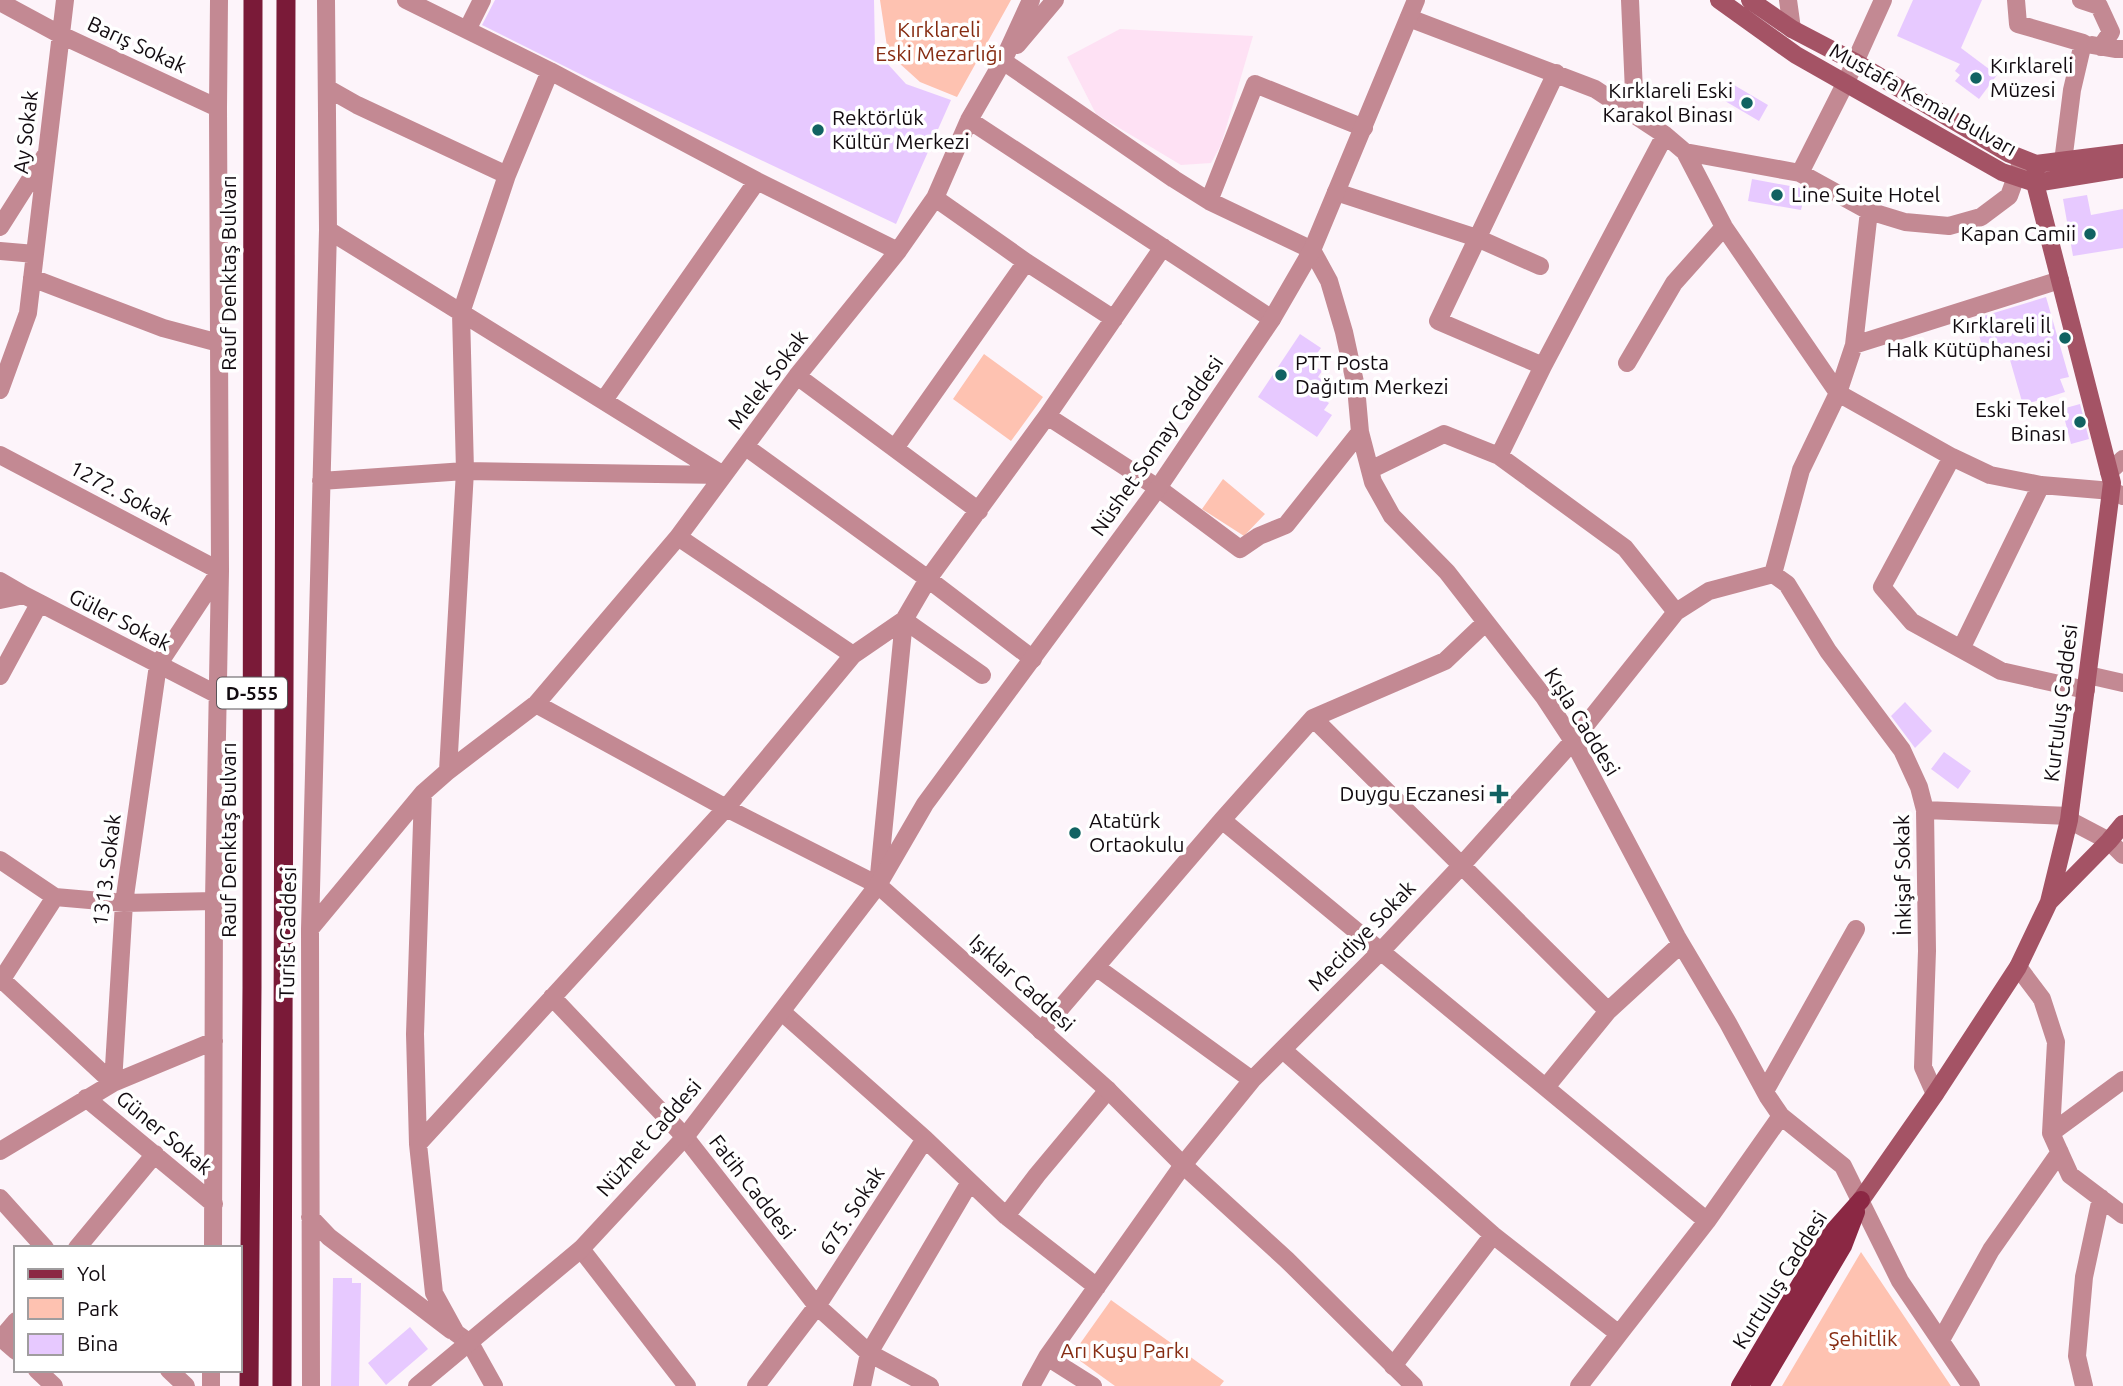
<svg xmlns="http://www.w3.org/2000/svg" width="2123" height="1386" font-family="Ubuntu,sans-serif">
<rect width="100%" height="100%" fill="#fdf4fa"/>
<!-- built -->
<path fill="#fee1f4" d="M1120,29L1253,36L1221,145L1211,163L1181,165L1096,114L1067,57Z"/>
<!-- green -->
<path fill="#fec2b1" d="M880,0H1011L957,97L920,82L888,53Z
M984,354L1043,397L1011,441L953,399Z
M1223,479L1265,514L1244,536L1202,509Z
M1861,1252L1951,1386H1782Z
M1111,1300L1224,1381L1220,1386H1115L1072,1355Z"/>
<!-- building -->
<path fill="#e7c9ff" d="M495,0H874L875,50L906,84L951,100L896,224L588,78L482,25Z
M1913,0H1982L1961,48L1997,75L1979,99L1955,81L1960,75L1955,71L1960,64L1897,36Z
M1734,85L1768,105L1759,121L1725,101Z
M1752,179L1806,189L1801,210L1748,201Z
M2087,195L2091,215L2123,209V248L2073,256L2063,199Z
M2046,297L2069,377L2060,379L2065,392L2023,405L2006,346L1984,352L1974,319Z
M1300,334L1321,348L1310,363L1322,371L1318,377L1324,381L1316,394L1329,403L1324,410L1332,415L1317,437L1258,397Z
M2080,404L2089,439L2071,444L2062,409Z
M1905,702L1932,731L1915,748L1891,716Z
M1944,752L1971,771L1958,789L1931,769Z
M333,1278H352V1283H361L359,1386H331Z
M410,1327L428,1349L386,1385L368,1363Z"/>
<g fill="none" stroke-linecap="round" stroke-linejoin="round">
<!-- minor -->
<path stroke="#c38993" stroke-width="18" d="M406,0L550,71
M1630,0L1635,115
M1788,0L1792,29
M2016,0L2018,24L2083,43L2072,90L2063,162
M2081,0L2099,6L2111,32L2101,47
M0,2L61,35L218,108
M1409,18L1595,89L1665,135L1685,152L1724,227L1838,393L1952,457L1990,475L2041,485L2112,491L2123,496
M467,30L482,0
M1017,45L1055,0
M2092,45L2115,49H2123
M1003,61L1174,179L1209,201L1312,250L1329,281L1344,332L1356,387L1360,432L1373,482L1392,516L1447,572L1544,697L1573,741L1677,937L1728,1023L1768,1097L1781,1116L1843,1166L1900,1281L1971,1386
M327,88L357,105L507,175
M969,120L1272,319
M1685,152L1800,173L1869,211L1854,345L1838,393L1801,470L1773,574
M1800,173L1846,82
M1336,192L1477,238L1540,266
M935,198L1026,262L1114,319
M1209,201L1255,84L1364,128
M1869,211L1905,222L1949,226L1981,217L2009,196L2021,163
M0,227L45,156
M328,230L723,475
M0,251L35,254
M32,278L163,328L219,343
M1854,345L2060,280
M1627,363L1674,283L1724,227
M1543,366L1438,321L1556,73
M797,376L979,511
M0,390L28,313L65,0
M604,400L757,181
M1047,416L1158,488L1240,549L1259,536L1286,525L1360,432
M746,447L928,579L1033,659
M895,448L1026,262
M0,455L220,571L158,665L124,903L113,1083
M1499,456L1543,366L1665,135
M1952,457L1882,587L1912,622L2001,671L2086,690
M1370,470L1444,434L1499,456L1625,548L1676,612
M2109,472L2123,459
M321,481L465,471L723,475
M1773,574L1787,584L1828,651L1902,750L1919,787L1925,810L1927,951L1923,1067L1935,1094
M0,581L24,595
M0,600L24,595L218,695
M1961,649L2041,485
M853,655L904,620L982,675
M2088,675L2123,683
M0,676L39,604
M536,704L726,808L878,885L904,620L928,579L1047,416L1163,247
M1313,718L1608,1011
M448,771L465,471L461,313L507,175L550,71L757,181L898,251
M423,793L415,1034L418,1144L434,1293L456,1333L470,1343L494,1386
M1925,810L2070,816
M1222,820L1707,1221
M2069,820L2109,841L2123,855
M0,860L55,897L124,903L214,901
M310,929L423,793L448,771L536,704L678,537L797,376L898,251L935,198L969,120L1003,61L1031,0
M1096,967L1252,1080
M2018,967L2042,999L2056,1042L2051,1133L2070,1175L2123,1215
M0,978L113,1083
M0,982L55,897
M552,997L685,1137L817,1306L869,1353L930,1386
M782,1012L925,1139L1006,1216L1097,1287
M1041,1031L1222,820L1313,718L1445,661L1485,623
M1283,1050L1493,1235L1619,1334L1707,1221L1781,1116
M1546,1087L1608,1011L1681,944
M1765,1091L1856,929
M86,1098L214,1204
M2051,1133L2123,1080
M418,1144L726,808L853,655L678,537
M0,1151L113,1083L214,1041
M0,1198L45,1248
M1006,1216L1037,1175L1108,1090
M310,1217L329,1237L451,1330
M77,1248L155,1154
M213,1248L214,901L220,571L218,108L219,0
M581,1249L687,1386
M1,1338L16,1351
M0,1340L16,1321
M1941,1340L1991,1250L2060,1152
M1047,1357L1093,1386
M1393,1366L1493,1235
M37,1370L54,1386
M169,1370L186,1386
M211,1386V1370
M311,1386L310,929L328,230L326,0
M756,1386L817,1306L925,1139
M862,1386L869,1353L970,1182
M1031,1386L1047,1357L1183,1165L1252,1080L1381,951L1461,866L1573,741L1676,612L1709,591L1773,574
M1579,1386L1619,1334
M2084,1386L2077,1356L2084,1277L2101,1198"/>
<!-- tertiary -->
<path stroke="#c38993" stroke-width="18" d="M1846,82L1883,0
M878,885L1108,1090L1183,1165L1287,1260L1414,1386
M417,1386L581,1249L685,1137L878,885L925,804L1158,488L1272,319L1312,250L1416,0"/>
<!-- secondary -->
<path stroke="#a45365" stroke-width="18" d="M1719,0L1796,55L2002,172L2035,183L2123,169
M1750,0L1792,29L1855,62L2008,153L2036,164L2123,153
M2049,902L2109,841L2123,824
M1861,1200L1935,1094L2018,967L2049,902L2069,820L2112,483L2035,183L2036,164"/>
<!-- primary -->
<path stroke="#8b2844" stroke-width="18" d="M1740,1386L1829,1236L1861,1200
M1760,1386L1843,1246L1856,1212"/>
<!-- trunk -->
<path stroke="#7a1a38" stroke-width="19" d="M249,1386L252,987L253,0
M282,1386L286,0"/>
</g>
<!-- markers -->
<g fill="#116262" stroke="#fff" stroke-width="2.5">
<circle cx="1976" cy="78" r="7"/>
<circle cx="1747" cy="103" r="7"/>
<circle cx="818" cy="130" r="7"/>
<circle cx="1777" cy="195" r="7"/>
<circle cx="2090" cy="234" r="7"/>
<circle cx="2065" cy="338" r="7"/>
<circle cx="1281" cy="375" r="7"/>
<circle cx="2080" cy="422" r="7"/>
<path d="M1495.5 783.5h7v7h7v7h-7v7h-7v-7h-7v-7h7z"/>
<circle cx="1075" cy="833" r="7"/>
</g>
<g text-anchor="middle" stroke-width="7" stroke-linejoin="round" paint-order="stroke">
<!-- shield labels -->
<rect fill="#fff" stroke="#595458" stroke-width="2" x="217" y="677.5" width="70" height="31" rx="5"/>
<g font-size="19" font-weight="bold" fill="#120b10">
<text x="252" y="700">D-555</text>
</g>
<!-- park labels -->
<g font-size="21" fill="#862c12" stroke="#fff">
<text x="939" y="37">Kırklareli<tspan x="939" dy="24">Eski Mezarlığı</tspan></text>
<text x="1863" y="1346">Şehitlik</text>
<text x="1125" y="1358">Arı Kuşu Parkı</text>
</g>
<!-- street labels -->
<g font-size="21" fill="#120b10" stroke="#fff">
<text transform="translate(137 45) rotate(25)" y="7">Barış Sokak</text>
<text transform="translate(1923 100) rotate(29)" y="7">Mustafa Kemal Bulvarı</text>
<text transform="translate(26 132) rotate(-83)" y="7">Ay Sokak</text>
<text transform="translate(229 273) rotate(-90)" y="7">Rauf Denktaş Bulvarı</text>
<text transform="translate(768 380) rotate(-53)" y="7">Melek Sokak</text>
<text transform="translate(1157 446) rotate(-55)" y="7">Nüshet Somay Caddesi</text>
<text transform="translate(121 493) rotate(28)" y="7">1272. Sokak</text>
<text transform="translate(120 620) rotate(27)" y="7">Güler Sokak</text>
<text transform="translate(2061 703) rotate(-83)" y="7">Kurtuluş Caddesi</text>
<text transform="translate(1582 722) rotate(58)" y="7">Kışla Caddesi</text>
<text transform="translate(229 840) rotate(-90)" y="7">Rauf Denktaş Bulvarı</text>
<text transform="translate(107 870) rotate(-83)" y="7">1313. Sokak</text>
<text transform="translate(1903 875) rotate(-91)" y="7">İnkişaf Sokak</text>
<text transform="translate(288 933) rotate(-89)" y="7">Turist Caddesi</text>
<text transform="translate(1362 936) rotate(-46)" y="7">Mecidiye Sokak</text>
<text transform="translate(1022 983) rotate(42)" y="7">Işıklar Caddesi</text>
<text transform="translate(164 1133) rotate(40)" y="7">Güner Sokak</text>
<text transform="translate(649 1138) rotate(-49)" y="7">Nüzhet Caddesi</text>
<text transform="translate(752 1187) rotate(52)" y="7">Fatih Caddesi</text>
<text transform="translate(852 1211) rotate(-57)" y="7">675. Sokak</text>
<text transform="translate(1780 1280) rotate(-58)" y="7">Kurtuluş Caddesi</text>
</g>
<!-- poi labels -->
<g font-size="21" fill="#120b10" stroke="#fff" text-anchor="start">
<text x="1990" y="73">Kırklareli<tspan x="1990" dy="24">Müzesi</tspan></text>
<text x="1733" y="98" text-anchor="end">Kırklareli Eski<tspan x="1733" dy="24">Karakol Binası</tspan></text>
<text x="832" y="125">Rektörlük<tspan x="832" dy="24">Kültür Merkezi</tspan></text>
<text x="1791" y="202">Line Suite Hotel</text>
<text x="2076" y="241" text-anchor="end">Kapan Camii</text>
<text x="2051" y="333" text-anchor="end">Kırklareli İl<tspan x="2051" dy="24">Halk Kütüphanesi</tspan></text>
<text x="1295" y="370">PTT Posta<tspan x="1295" dy="24">Dağıtım Merkezi</tspan></text>
<text x="2066" y="417" text-anchor="end">Eski Tekel<tspan x="2066" dy="24">Binası</tspan></text>
<text x="1485" y="801" text-anchor="end">Duygu Eczanesi</text>
<text x="1089" y="828">Atatürk<tspan x="1089" dy="24">Ortaokulu</tspan></text>
</g>
</g>
<!-- legend -->
<rect x="14" y="1246" width="228" height="126" fill="#ffffff" stroke="#a09d9f" stroke-width="2"/>
<rect x="28" y="1269" width="35" height="10" fill="#8b2844" stroke="#a09d9f" stroke-width="2"/>
<text x="77" y="1281" font-size="21" fill="#120b10">Yol</text>
<rect x="28" y="1298" width="35" height="21" fill="#fec2b1" stroke="#a09d9f" stroke-width="2"/>
<text x="77" y="1316" font-size="21" fill="#120b10">Park</text>
<rect x="28" y="1334" width="35" height="21" fill="#e7c9ff" stroke="#a09d9f" stroke-width="2"/>
<text x="77" y="1351" font-size="21" fill="#120b10">Bina</text>
</svg>
